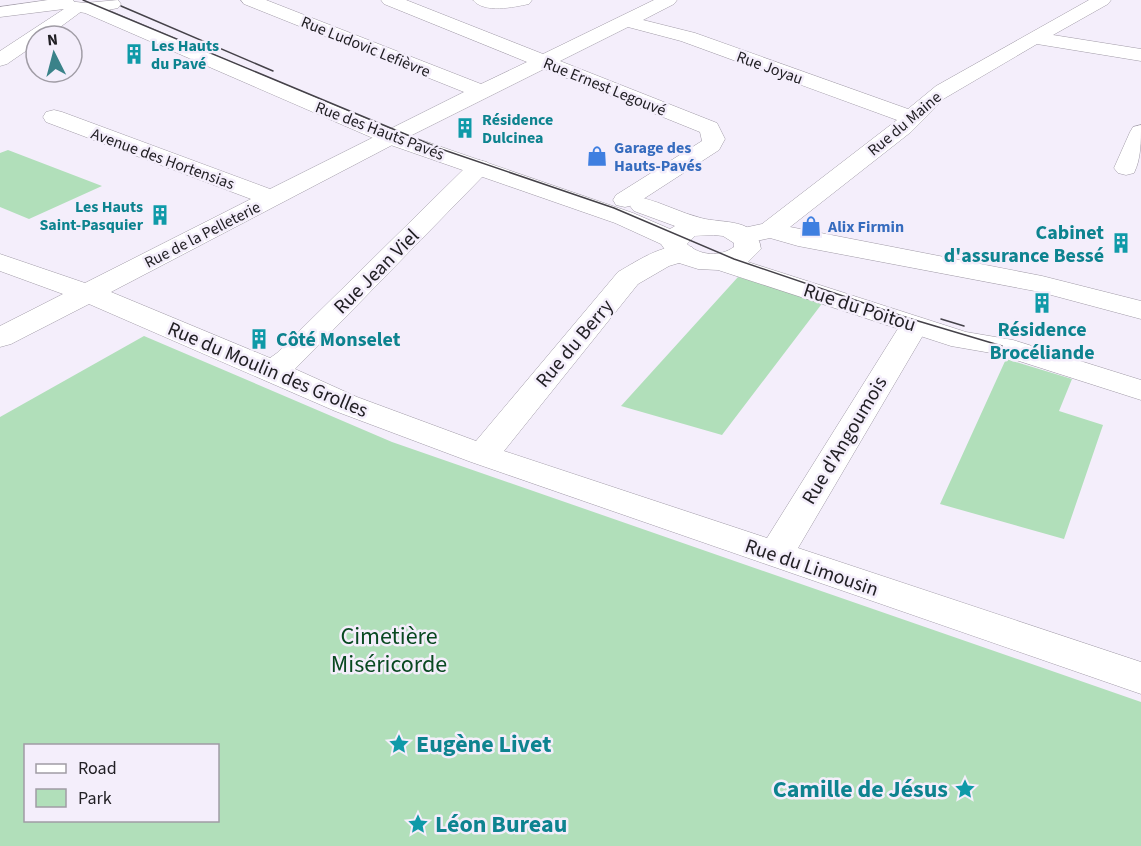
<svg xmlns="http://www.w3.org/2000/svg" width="1141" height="846" font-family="'Source Sans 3',sans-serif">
<rect width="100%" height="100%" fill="#f4eefb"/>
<!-- green -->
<path fill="#b1dfba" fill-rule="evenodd" d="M8,150L102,186L29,219L0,207V153Z
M738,277L824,301L722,435L621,406Z
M144,336L392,442L1141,702V846H0V417ZM26,746H218V820H26Z
M1006,359L1072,379L1059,411L1103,425L1064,539L940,504Z"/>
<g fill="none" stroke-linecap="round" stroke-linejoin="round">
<!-- minor casing -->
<g stroke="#a19ba7" stroke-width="1">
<path id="minor" d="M48,0H73L75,3L83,4L86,8L48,36H36V44L7,64L0,66V51L64,9L0,17V7Z
M241,0H266L481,84L527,62L384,4L381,0H406L543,54L654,0H677L674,4L643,20L695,33L908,109L936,86L1089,0H1111L1108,4L1053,35L1141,49V61L1037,44L945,98L911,132L790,227L1042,276L1141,301V319L1040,292L798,246L770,238L743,244L734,242L730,236L734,230L762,224L897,120L681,41L628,27L560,61L717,123L725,139L719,150L634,205L625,207L616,205L613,200L616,195L702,141L700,132L544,69L398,142L111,292L270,358L277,353L471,162L479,160L487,162L491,167L487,172L295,369L357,397L476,441L618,272C639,260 666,241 692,247L695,253L692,259L669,266L638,284L504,451L767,538L904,319L914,316L924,319L929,325L798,548L1141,662V694L471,462L335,411L89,304L11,344L0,347V326L63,294L0,271V254L85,283L251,199L46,122L43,117L46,112L54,110L62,112L270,189L464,92L244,4Z
M473,0H532L529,4C514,7 484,14 473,0Z
M1141,125C1141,142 1141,159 1134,173L1126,175L1118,173L1114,168L1130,132L1133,127Z"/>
</g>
<!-- tertiary casing -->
<g stroke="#a19ba7" stroke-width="1">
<path id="tertiary" d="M59,0L85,3L118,0L121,4L118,8L108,10L398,132L633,213L670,229L675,226L634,211L630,206L634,201L643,198C663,203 681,213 701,218C723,224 757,217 761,249L748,262L966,332L1013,340L1141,380V400L997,354L951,346L718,270L698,269L679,263L670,257L661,244L615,223L382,142L85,13L62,9ZM714,235L723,236L734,243V247C720,257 700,256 687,244L695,236Z"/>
</g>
<!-- minor -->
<use href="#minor" fill="#fff" fill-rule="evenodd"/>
<!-- tertiary -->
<use href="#tertiary" fill="#fff" fill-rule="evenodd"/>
<!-- tram -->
<path stroke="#454249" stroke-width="1.5" d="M83,0L441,149L614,208L734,259L908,318L1002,346
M121,6L273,71
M941,319L964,326"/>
</g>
<!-- icons -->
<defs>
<g id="building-bare" transform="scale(1.62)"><path d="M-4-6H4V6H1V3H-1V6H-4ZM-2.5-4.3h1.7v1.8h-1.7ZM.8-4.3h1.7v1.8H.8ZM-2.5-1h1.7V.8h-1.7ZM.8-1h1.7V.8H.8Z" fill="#0f9aa8" stroke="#f4eefb" stroke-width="2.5" paint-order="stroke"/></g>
<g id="shop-bare" transform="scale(1.62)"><path d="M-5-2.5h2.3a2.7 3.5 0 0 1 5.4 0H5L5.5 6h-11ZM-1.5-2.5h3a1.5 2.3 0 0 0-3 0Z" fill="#3f7fe0" stroke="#f4eefb" stroke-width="2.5" paint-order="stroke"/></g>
<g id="sight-bare" transform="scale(1.62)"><path d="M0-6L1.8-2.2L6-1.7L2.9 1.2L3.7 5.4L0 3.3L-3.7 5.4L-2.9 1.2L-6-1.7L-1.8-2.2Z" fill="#0f9aa8" stroke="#f4eefb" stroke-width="2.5" paint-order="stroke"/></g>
</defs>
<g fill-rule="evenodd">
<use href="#building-bare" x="134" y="54"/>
<use href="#building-bare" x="465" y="128"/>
<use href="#shop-bare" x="597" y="156"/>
<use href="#building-bare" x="160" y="215"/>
<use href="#shop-bare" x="811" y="226"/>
<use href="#building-bare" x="1121" y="243"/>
<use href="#building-bare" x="1042" y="303"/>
<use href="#building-bare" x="259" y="339"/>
<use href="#sight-bare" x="399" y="744"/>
<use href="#sight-bare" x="965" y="789"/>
<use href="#sight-bare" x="418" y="824"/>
</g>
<g text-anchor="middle" stroke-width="5" stroke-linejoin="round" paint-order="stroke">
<!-- far-culture labels -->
<g font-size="16" font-weight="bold" fill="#0d838f" stroke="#f4eefb" text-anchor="start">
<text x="151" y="51">Les Hauts<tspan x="151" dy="18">du Pavé</tspan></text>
<text x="482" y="125">Résidence<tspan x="482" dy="18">Dulcinea</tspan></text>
<text x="143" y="212" text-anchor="end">Les Hauts<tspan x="143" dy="18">Saint-Pasquier</tspan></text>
</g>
<!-- far-street labels -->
<g font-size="16" fill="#222025" stroke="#f4eefb">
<text transform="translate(366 46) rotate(22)" y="6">Rue Ludovic Lefièvre</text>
<text transform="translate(770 67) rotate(20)" y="6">Rue Joyau</text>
<text transform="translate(605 86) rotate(22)" y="6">Rue Ernest Legouvé</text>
<text transform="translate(904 123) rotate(-40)" y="6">Rue du Maine</text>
<text transform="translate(380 130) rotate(21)" y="6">Rue des Hauts Pavés</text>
<text transform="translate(163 158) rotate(20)" y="6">Avenue des Hortensias</text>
<text transform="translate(202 234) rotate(-27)" y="6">Rue de la Pelleterie</text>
</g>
<!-- far-shop labels -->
<g font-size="16" font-weight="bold" fill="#366cbe" stroke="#f4eefb" text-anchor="start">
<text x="614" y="153">Garage des<tspan x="614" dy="18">Hauts-Pavés</tspan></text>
<text x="828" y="232">Alix Firmin</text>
</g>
<!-- culture labels -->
<g font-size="20" font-weight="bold" fill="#0d838f" stroke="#f4eefb" text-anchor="end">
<text x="1104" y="239">Cabinet<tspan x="1104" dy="23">d'assurance Bessé</tspan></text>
<text x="1042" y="336" text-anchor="middle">Résidence<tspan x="1042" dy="23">Brocéliande</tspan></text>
<text x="276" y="346" text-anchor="start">Côté Monselet</text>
</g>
<!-- street labels -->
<g font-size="20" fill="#222025" stroke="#f4eefb">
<text transform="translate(376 271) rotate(-45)" y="7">Rue Jean Viel</text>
<text transform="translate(860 307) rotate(18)" y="7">Rue du Poitou</text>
<text transform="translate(574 343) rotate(-50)" y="7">Rue du Berry</text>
<text transform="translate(268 369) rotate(23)" y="7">Rue du Moulin des Grolles</text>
<text transform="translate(844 440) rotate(-59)" y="7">Rue d'Angoumois</text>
<text transform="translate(812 567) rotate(19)" y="7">Rue du Limousin</text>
</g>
<!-- near-park labels -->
<g font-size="24" fill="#094921" stroke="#f4eefb">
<text x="389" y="644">Cimetière<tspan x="389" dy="28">Miséricorde</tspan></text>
</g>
<!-- near-culture labels -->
<g font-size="24" font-weight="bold" fill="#0d838f" stroke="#f4eefb" text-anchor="start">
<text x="416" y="752">Eugène Livet</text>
<text x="948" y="797" text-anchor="end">Camille de Jésus</text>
<text x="435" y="832">Léon Bureau</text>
</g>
</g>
<!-- legend -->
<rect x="24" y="744" width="195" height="78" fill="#f4eefb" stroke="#a09ca5" stroke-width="1.5"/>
<rect x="36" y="764" width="30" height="9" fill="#ffffff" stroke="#a09ca5" stroke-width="1.5"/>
<text x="78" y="774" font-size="18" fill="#222025">Road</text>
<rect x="36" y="789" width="30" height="18" fill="#b1dfba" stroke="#a09ca5" stroke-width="1.5"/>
<text x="78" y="804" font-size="18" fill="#222025">Park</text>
<!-- north arrow -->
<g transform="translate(54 54) rotate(354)"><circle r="28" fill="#f4eefb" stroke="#a09ca5" stroke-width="1.5"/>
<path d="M0-4.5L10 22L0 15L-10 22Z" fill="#3a8289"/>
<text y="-9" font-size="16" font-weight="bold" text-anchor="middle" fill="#222025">N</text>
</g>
</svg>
